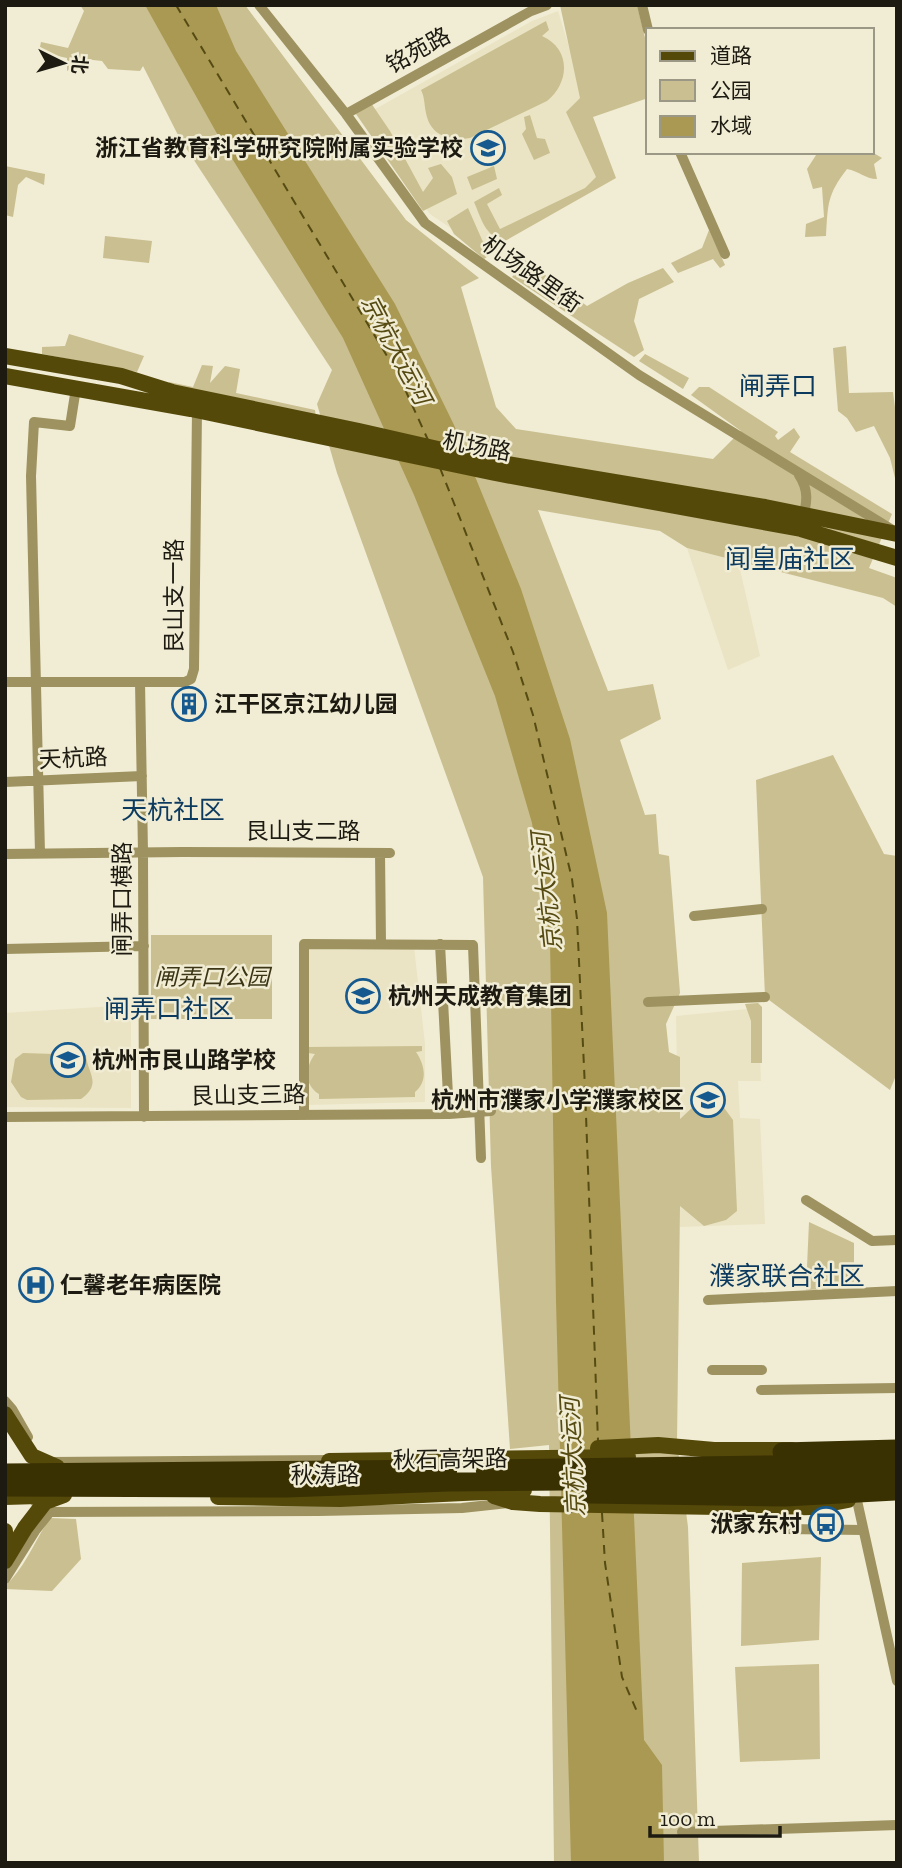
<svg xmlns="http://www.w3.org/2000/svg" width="902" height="1868" font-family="'Zilla Slab','Noto Sans SC',serif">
<rect width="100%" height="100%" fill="#f1ecd4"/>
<!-- built -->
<path fill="#eae4c4" d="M558,11L610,181L484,251L430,214L363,116L532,21Z
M687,548L738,561L760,656L728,670Z
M414,947L425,1044V1102L307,1105V949Z
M131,1005V1108L5,1107V1013Z
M758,1008L761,1081H738L740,1118L760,1119L765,1224L680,1227L676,1016Z"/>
<!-- green -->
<path fill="#cabf90" d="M80,5H245L406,220L479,278L461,287L496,407L516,429L713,459L741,431L691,395L699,387H709L778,432L775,436L778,440L794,428L800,437L790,452L892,514L869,568L897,578V607L883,598L687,548L660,531L538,510L608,691L653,684L661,719L620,740L645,815L656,814L659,854L669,856L680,993L666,1024L669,1052L680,1057V1119L695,1105H722L733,1120L737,1211L726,1220L704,1226L680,1206L677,1442L688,1527L699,1863H554L549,1445L510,1449L491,1166L483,877L337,473L317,404L332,370L180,139L143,66L140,71L108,69L102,61L84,59L67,71V58L39,52L41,42L68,48L84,11Z
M560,5H637L648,50V98L593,117L616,178L505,241C485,237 481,218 474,202L499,188L502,195L487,204L500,229L585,188L596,177L566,112L580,98Z
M546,21L549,30L542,36C571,49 570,82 547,101L470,138C449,142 430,135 426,113C424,105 425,98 421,90Z
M371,103L390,131L423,192L433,178L428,168L441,164L452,177L457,194L423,211L356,114Z
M530,115L537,138L545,139L550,153L534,160L522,134L526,129L524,117Z
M818,152H872L882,158L874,164L877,179C865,179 859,171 847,169C827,195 828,204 826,236L805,237L806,224L824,217L822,187L813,189L807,169Z
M5,166L45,174L44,185L26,177L18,185L13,217L5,215Z
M494,166L497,179L472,190L467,177Z
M468,208L483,242L491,240L498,249L484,259L454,234L447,221Z
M709,230L725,265L720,268L713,259L678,273L671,263L702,248Z
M105,236L152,241L149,263L103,258Z
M525,260L587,306L628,283L663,268L674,282L639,299L634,321L644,350L634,357L512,277Z
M69,334L144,356L137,372L42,354V347L65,346Z
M846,346L849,393L893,392L897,423L895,478L890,458L874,426L856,432L847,418L838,411L833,348Z
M645,354L689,378L683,389L639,361Z
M202,365L213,366L210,383L225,366L240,369L236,393L315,410L316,418L171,388L169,382L193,387Z
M833,755L884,854L897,856V1073L890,1090L765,997L756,780Z
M151,935H272V1019H151Z
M758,1003L762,1007V1063H751V1021L745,1004Z
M422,1046V1051L416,1052C425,1065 428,1081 415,1092V1097L319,1099V1094C304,1085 305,1067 315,1054L308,1053L307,1047Z
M23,1053L86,1055C87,1073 103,1083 81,1099L27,1100L21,1097L11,1082L15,1059Z
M809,1222L854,1243V1288L806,1290Z
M50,1518L76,1519L81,1559L52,1591L5,1589V1586C25,1568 35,1540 50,1518Z
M821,1557L819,1640L741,1646L742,1563Z
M819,1664L820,1759L740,1762L735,1667Z"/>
<!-- water -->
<path fill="#a99952" d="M145,5H216L236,51L395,304L454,425L521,589L570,739L607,913L644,1740L662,1765L664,1863H571L556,1301L550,940L532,823L495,696L414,495L343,338L220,139Z"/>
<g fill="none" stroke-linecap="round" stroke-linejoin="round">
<!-- ferry -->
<path stroke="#564b13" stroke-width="2" stroke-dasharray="9 7" stroke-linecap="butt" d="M176,5L399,376L428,440
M440,468L513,652L533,715L572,879L577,919L585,1088L598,1441
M602,1513L605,1563L622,1677L638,1714"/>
<!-- street -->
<path stroke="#9d9260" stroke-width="10" d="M259,5L346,114L425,223L639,375L891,529
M642,5L648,30
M346,114L531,11L547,5
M680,152L725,254
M799,475C809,490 807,502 803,519
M5,682H185L191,679L194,669L197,410
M140,682L143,852L144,1117
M5,782L142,776
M40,853L31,476L34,422L70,426L76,388
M380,853L381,944
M5,854L182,852L390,853
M694,916L762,909
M440,944L449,1114
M5,949L144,946
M648,1002L765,997
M304,1115V944L473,945L481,1158
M5,1117L449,1114L491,1111
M806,1200L872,1241L897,1240
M708,1300L897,1291
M712,1370H762
M761,1390L897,1388
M5,1401L12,1409L28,1437
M50,1462L335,1460
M856,1496L897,1681
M36,1503L50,1512L319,1511L462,1508L508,1503
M785,1529L863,1530
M5,1579L35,1531L50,1512L49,1506
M682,1832L897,1825"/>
<!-- primary -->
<path stroke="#55490a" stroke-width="16" d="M5,356L121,376L172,392L359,431L495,462L765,507L897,534
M5,376L191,409L495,473L801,529L897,558
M5,1414L32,1456L57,1467
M598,1448L658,1445L714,1450H792
M329,1461L628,1457
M494,1496L513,1502L540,1504L773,1508L812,1507L848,1500
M5,1497L38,1496
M218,1497L340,1499L524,1490
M5,1531V1541
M5,1561L25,1528L45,1502L64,1495"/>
<!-- highway -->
<path stroke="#3a3103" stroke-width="19" d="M782,1452L897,1449
M485,1469L897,1463
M5,1473L448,1469
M5,1487L287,1488L449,1482L897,1478
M590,1494L785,1497L895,1491"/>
</g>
<!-- icons -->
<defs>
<g id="school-ring" transform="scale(1.75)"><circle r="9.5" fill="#f1ecd4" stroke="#15598e" stroke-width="1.5"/><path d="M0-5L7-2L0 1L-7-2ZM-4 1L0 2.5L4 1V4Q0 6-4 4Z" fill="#15598e"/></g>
<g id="building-ring" transform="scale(1.75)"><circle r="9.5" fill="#f1ecd4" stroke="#15598e" stroke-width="1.5"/><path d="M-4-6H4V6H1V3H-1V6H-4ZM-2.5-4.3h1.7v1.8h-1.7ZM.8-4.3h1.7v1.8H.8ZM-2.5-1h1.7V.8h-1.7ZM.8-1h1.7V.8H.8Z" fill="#15598e"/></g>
<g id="hospital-ring" transform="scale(1.75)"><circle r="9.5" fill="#f1ecd4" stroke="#15598e" stroke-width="1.5"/><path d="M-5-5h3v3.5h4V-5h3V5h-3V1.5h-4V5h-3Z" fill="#15598e"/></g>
<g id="bus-ring" transform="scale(1.75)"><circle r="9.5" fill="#f1ecd4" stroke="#15598e" stroke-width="1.5"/><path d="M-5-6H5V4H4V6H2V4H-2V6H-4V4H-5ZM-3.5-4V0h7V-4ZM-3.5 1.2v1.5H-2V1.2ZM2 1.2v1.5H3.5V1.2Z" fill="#15598e"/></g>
</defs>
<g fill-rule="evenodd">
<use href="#school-ring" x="488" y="148"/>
<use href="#building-ring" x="189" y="704"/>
<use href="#school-ring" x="363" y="996"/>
<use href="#school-ring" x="68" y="1060"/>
<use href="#school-ring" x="708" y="1100"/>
<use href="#hospital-ring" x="36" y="1285"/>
<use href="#bus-ring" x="826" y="1524"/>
</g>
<g text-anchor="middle" stroke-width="5" stroke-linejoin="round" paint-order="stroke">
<!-- street labels -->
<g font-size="23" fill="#1c1a11" stroke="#f1ecd4">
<text transform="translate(418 50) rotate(-29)" y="8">铭苑路</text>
<text transform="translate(532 274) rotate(35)" y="8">机场路里街</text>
<text transform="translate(477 446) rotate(11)" y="8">机场路</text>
<text transform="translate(174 596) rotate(-90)" y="8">艮山支一路</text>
<text transform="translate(73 758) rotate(-3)" y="8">天杭路</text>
<text x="303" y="839">艮山支二路</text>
<text transform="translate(122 899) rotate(-90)" y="8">闸弄口横路</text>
<text transform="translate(248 1095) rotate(-1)" y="8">艮山支三路</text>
<text transform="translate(450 1459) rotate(-1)" y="8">秋石高架路</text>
<text transform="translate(325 1475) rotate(-1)" y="8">秋涛路</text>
</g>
<!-- poi labels -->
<g font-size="23" font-weight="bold" fill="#1c1a11" stroke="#f1ecd4" text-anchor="start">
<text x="463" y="156" text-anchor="end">浙江省教育科学研究院附属实验学校</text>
<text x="214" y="712">江干区京江幼儿园</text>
<text x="388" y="1004">杭州天成教育集团</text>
<text x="92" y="1068">杭州市艮山路学校</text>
<text x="684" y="1108" text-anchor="end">杭州市濮家小学濮家校区</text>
<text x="60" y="1293">仁馨老年病医院</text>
<text x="802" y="1532" text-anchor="end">洑家东村</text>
</g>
<!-- park labels -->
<g font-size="23" font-style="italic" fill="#3d3616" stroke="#f1ecd4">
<text x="212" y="985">闸弄口公园</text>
</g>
<!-- water labels -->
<g font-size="24" font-style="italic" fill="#564b13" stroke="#f1ecd4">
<text transform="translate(396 350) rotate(62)" y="8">京杭大运河</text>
<text transform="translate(547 892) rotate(-96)" y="8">京杭大运河</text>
<text transform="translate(573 1457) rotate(-93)" y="8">京杭大运河</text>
</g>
<!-- quarter labels -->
<g font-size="26" fill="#0c3a5e" stroke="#f1ecd4">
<text x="778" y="395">闸弄口</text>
<text x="790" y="568">闻皇庙社区</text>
<text x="173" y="819">天杭社区</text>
<text x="169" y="1018">闸弄口社区</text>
<text x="787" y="1285">濮家联合社区</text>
</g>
</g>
<!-- border -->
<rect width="902" height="1868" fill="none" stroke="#1c1a11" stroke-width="14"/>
<!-- legend -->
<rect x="646" y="28" width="228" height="126" fill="#f1ecd4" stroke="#9c9886" stroke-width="2"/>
<rect x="660" y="51" width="35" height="10" fill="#55490a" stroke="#9c9886" stroke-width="2"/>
<text x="710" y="63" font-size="21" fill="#1c1a11">道路</text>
<rect x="660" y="80" width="35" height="21" fill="#cabf90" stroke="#9c9886" stroke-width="2"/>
<text x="710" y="98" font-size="21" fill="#1c1a11">公园</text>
<rect x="660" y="116" width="35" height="21" fill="#a99952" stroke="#9c9886" stroke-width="2"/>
<text x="710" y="133" font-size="21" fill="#1c1a11">水域</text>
<!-- north arrow -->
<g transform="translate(63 63) rotate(95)" stroke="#f1ecd4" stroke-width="5" paint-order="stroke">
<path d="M0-5L12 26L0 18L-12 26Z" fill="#1c1a11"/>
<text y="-10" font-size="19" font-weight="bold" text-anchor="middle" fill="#1c1a11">北</text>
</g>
<!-- scale -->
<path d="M650 1826v10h130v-10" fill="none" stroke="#1c1a11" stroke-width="3.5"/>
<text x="660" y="1826" font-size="21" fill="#1c1a11" stroke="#f1ecd4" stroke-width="5" paint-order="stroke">100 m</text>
</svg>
